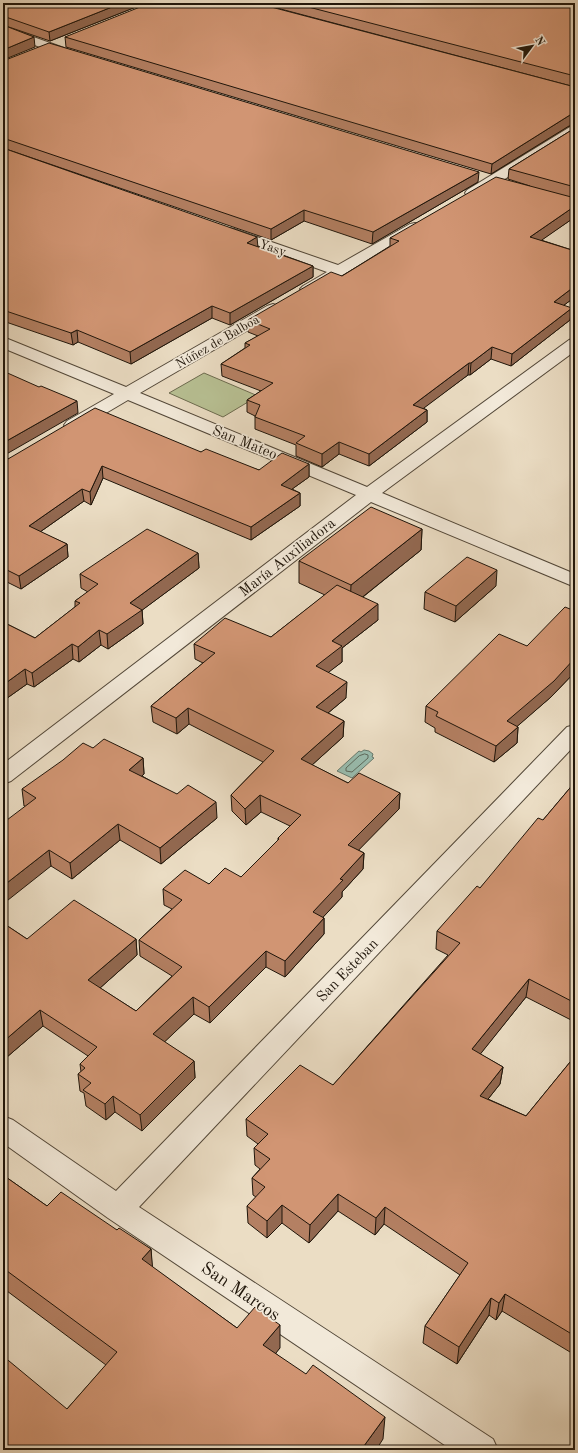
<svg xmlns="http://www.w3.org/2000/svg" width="578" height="1453" font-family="'Old Standard TT',serif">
<rect width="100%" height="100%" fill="#ebddc4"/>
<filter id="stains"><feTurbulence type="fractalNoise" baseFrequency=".005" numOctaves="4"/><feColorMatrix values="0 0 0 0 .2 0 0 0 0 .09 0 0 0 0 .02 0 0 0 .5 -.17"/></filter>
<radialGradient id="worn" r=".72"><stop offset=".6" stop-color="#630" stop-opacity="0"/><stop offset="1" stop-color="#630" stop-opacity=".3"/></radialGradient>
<!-- green -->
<path fill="#b8c194" stroke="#6c6b4f" d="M204,373L258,396L223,417L169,393Z"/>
<!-- water -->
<path fill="#99bdaf" stroke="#687a6d" d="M364,750L369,751L373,754L372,757L374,758L352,778L337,771L359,751L361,752Z"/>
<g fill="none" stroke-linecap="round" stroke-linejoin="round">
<!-- shore -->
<path stroke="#5c695c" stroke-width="1" d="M365,754L368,755V758L352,772L346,771V768L359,756Z"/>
<!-- street casing -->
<g stroke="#524738" stroke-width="2">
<path id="street" d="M3,26L75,52L77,54L75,56L71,58L45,49L3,33Z
M575,126V136L477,196L472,197L467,196L465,193L467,190L570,127Z
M415,223L420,224L422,227L420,230L313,292L308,294L303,292L300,289L303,286L327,272L224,235L222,232L224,229L229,228L234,229L338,265L410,224Z
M273,304L279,306L281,309L279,312L140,393L367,487L569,340L575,338V351L382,493L575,574V587L371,502L11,781L3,784V764L356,495L128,400L79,429L73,430L67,429L64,425L67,421L114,394L3,348V337L126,387L267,306Z
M575,725V745L139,1207L493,1439L498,1450H452L108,1218L3,1143V1116L13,1120L116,1191L567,727Z"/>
</g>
<!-- street -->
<use href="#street" fill="#f2e9d9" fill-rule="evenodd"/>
</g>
<!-- wall -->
<path fill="#b48063" stroke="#1f150a" d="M3,3H146L50,41L3,25Z
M258,3H575V25L573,34H575V87Z
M65,37L575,87V125L569,126L491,174L66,47Z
M3,61L478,182L372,244L304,221L271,240L3,148Z
M575,128V217L541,240L575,251V297L564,305L570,320L511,366L491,359L470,375H468L423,408L427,410V422L369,466L339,454L322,467L296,456V445L255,429V416L247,412V400L261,391L222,376L221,364L245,348V343L258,336L248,332V320L342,276L390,246V238L530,186L508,179L509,169Z
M3,148L258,246L313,266V277L230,325L212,318L131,364L78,342L73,345L3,321Z
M201,452L259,470L309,464V477L292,489L300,493V506L251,540L103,478L91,505L84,501L40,532L67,544L68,557L21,589L3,580V459Z
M422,529L421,550L363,597L378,620L342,648V662L328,672L346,698L328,713L344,721L343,737L312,765L348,783L400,793L399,809L358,850L364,853L363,869L342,892V897L323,917L324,918V934L285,977L266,967L210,1023L194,1014L164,1042L194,1061L195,1078L142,1131L115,1112L106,1120L86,1106L84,1093L80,1091L78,1074L81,1072L80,1064L88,1056L43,1026L7,1057L3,1054V923L27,939H136L137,955L100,988L136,1011L172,976L140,956L139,940L172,909L164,905L163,889L209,884L241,877L278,841V838L290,826L261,812L246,825L232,811L231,795L263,762L189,724L177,734L153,722L151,706L203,663L195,659L194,644L271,637L325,595L299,583V561Z
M198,553L199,568L142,610L143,624L108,649L101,645L79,662L73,659L34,687L27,684L3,701V622L35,638L75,607V601L88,592L81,588L80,574Z
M496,586L455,622L424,609L425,592Z
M575,611V672L551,697L517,726L518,727L517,743L494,762L435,732V728L425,722L426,706L527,646Z
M93,748L143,758L144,774L142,776L217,818L161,864L120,840L72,879L51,866L25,806H24L22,789Z
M575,782V1022L526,997L480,1054L503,1067L500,1084L488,1099L526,1116L575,1056V1355L502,1311L496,1320L489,1315L457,1364L423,1343L425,1326L460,1275L384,1224L375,1235L338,1211L309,1243L282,1223L267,1238L248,1223L247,1206L256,1197L253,1195L252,1178L260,1169L255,1165L254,1148L258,1144L247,1136L246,1119L333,1085L448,955L436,949L437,931L480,888L543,820Z
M3,1175L47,1206L117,1230L151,1249L152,1267L237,1328L280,1348L275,1353L383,1439L67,1409L106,1365L3,1288Z"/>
<!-- shaded-wall -->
<path fill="#926850" stroke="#1f150a" d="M122,3H146L50,41L49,32Z
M575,19V25L571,43L572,33Z
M34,37L35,47L3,60V50Z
M570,115H575V125L569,126L491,174L492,164Z
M479,172L478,182L372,244L373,232Z
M575,206V217L529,249L530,237Z
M304,210V221L271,240V229Z
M257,237L258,248L247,243Z
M313,266V277L230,325V313Z
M575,286V297L552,314L554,302Z
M212,306V318L131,364L130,352Z
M572,308L570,320L511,366L512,354Z
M77,330L78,342L73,345L71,333Z
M492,347L491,359L470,375L471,363Z
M469,363L468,375L412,417L413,405Z
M77,401L78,413L3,456V443Z
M427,410V422L369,466V454Z
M339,442V454L322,467V454Z
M309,464V477L281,497V485Z
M102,466L103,478L91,505L90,492Z
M82,489L84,501L30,539L29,526Z
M300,493V506L251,540V527Z
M422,529L421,550L350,607L351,585Z
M67,544L68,557L21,589L19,576Z
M198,553L199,568L141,611L142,610L143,624L108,649L107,634L130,603Z
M497,570L496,586L455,622L456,606Z
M378,604V620L342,648V662L316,682V666L332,641Z
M99,630L101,645L79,662L78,647Z
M72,644L73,659L34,687L32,673Z
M575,658V672L551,697L505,737L507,721Z
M25,669L27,684L3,701V685Z
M347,682L346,698L316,723V707Z
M188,708L189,724L177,734L176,718Z
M344,721L343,737L301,775V759Z
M518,727L517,743L494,762L496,746Z
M143,758L144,774L131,786L129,770Z
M400,793L399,809L347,862L348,845Z
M260,795L261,812L246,825L245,809Z
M216,802L217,818L161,864L160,848Z
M118,824L120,840L72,879L70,863Z
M49,850L51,866L3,904V886Z
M364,853L363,869L342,892V897L313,928V912L340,879Z
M324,918V934L285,977V961Z
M136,939L137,955L90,997L88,980Z
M266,951V967L210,1023L209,1007Z
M529,979L526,997L470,1067L472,1049Z
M193,997L194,1014L155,1051L153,1034Z
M40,1010L43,1026L7,1057L4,1041Z
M194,1061L195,1078L142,1131L140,1115Z
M503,1067L500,1084L477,1113L480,1096Z
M113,1096L115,1112L106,1120L105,1104Z
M338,1194V1211L309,1243L310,1225Z
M282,1205V1223L267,1238V1221Z
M385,1207L384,1224L375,1235L376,1218Z
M151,1249L153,1273L142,1259Z
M505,1294L502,1311L496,1320L499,1303Z
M491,1298L489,1315L457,1364L459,1347Z
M280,1325V1348L264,1368L263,1345Z
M385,1417L383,1439L376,1450H361Z"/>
<!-- building -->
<path fill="#d19573" stroke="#1f150a" d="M3,3H122L49,32L3,16Z
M150,3H256L575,87V115H570L492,164L65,37Z
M293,3H575V19L572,33L575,34V76Z
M3,25L34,37L3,50Z
M49,43L479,172L373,232L304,210L271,229L3,138V61Z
M575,128V187L509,169Z
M3,148L257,237L247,243L313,266L230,313L212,306L130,352L77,330L71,333L3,310Z
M496,177L575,198V206L530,237L575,251V286L554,302L572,308L512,354L492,347L471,363H469L413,405L427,410L369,454L339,442L322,454L296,443L305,436L255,417L260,405L247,400L273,383L221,364L250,345L245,343L270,329L248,320L331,272L342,276L399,241L390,238Z
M3,371L39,387L41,386L77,401L3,443Z
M95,408L201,452L206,449L259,470L282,453L309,464L281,485L300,493L251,527L102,466L90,492L82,489L29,526L67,544L19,576L3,568V459H8Z
M371,507L422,529L351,585L299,561Z
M147,529L198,553L130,603L142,610L107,634L99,630L78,647L72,644L32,673L25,669L3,685V622L35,638L80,603L75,601L98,584L80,574Z
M467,557L497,570L456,606L425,592Z
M337,585L378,604L332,641L342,646L316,666L347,682L316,707L344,721L301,759L348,783L359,773L400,793L348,845L364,853L340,879L343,880L313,912L324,918L285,961L266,951L209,1007L193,997L153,1034L194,1061L140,1115L113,1096L105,1104L83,1090L91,1083L78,1074L85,1068L80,1064L97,1047L40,1010L4,1041L3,1040V923L27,939L74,900L136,939L88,980L136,1011L182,967L139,940L182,900L163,889L185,870L209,884L225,868L241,877L279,839L278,838L301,815L260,795L245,809L231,795L274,751L188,708L176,718L151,706L215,653L194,644L225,618L271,637Z
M565,607L575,611V658L554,681L507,721L518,727L496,746L436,716L438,712L426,706L499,634L527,646Z
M104,739L143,758L129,770L177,794L188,785L216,802L160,848L118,824L70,863L49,850L3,886V823L36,798L22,789L63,760L83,743L93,748Z
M575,782V1003L529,979L472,1049L503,1067L480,1096L526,1116L575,1056V1336L505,1294L499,1303L491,1298L459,1347L425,1326L468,1263L385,1207L376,1218L338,1194L310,1225L282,1205L267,1221L247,1206L265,1187L252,1178L270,1159L254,1148L268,1134L246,1119L300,1065L333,1085L460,943L437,931L477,886L480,888L538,818L543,820Z
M3,1175L47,1206L61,1192L117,1230L119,1228L151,1249L142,1259L237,1328L255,1307L280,1325L263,1345L306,1374L313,1365L385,1417L361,1450H3V1356L67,1409L117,1352L3,1268Z"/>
<g text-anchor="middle" stroke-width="3.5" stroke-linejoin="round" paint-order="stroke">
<!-- far-street labels -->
<g font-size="13" fill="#1f150a" stroke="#f2e9d9">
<text transform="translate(273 247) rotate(19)" y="5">Yasy</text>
<text transform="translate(217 341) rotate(-30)" y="5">Núñez de Balboa</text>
</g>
<!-- street labels -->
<g font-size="15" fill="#1f150a" stroke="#f2e9d9">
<text transform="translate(245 442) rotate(22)" y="5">San Mateo</text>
<text transform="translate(287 557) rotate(-38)" y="5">María Auxiliadora</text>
<text transform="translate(347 970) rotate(-46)" y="5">San Esteban</text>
</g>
<!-- near-street labels -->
<g font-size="18" fill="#1f150a" stroke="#f2e9d9">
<text transform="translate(241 1291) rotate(34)" y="6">San Marcos</text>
</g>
</g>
<!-- margin -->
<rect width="578" height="1453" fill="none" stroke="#ebddc4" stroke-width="16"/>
<rect x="4" y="4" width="570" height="1445" fill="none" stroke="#1f150a" stroke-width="2"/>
<rect x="8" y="8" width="562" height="1437" fill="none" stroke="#1f150a"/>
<!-- north arrow -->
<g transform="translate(532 46) rotate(58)" stroke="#f2e9d9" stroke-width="3" paint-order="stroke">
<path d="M0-3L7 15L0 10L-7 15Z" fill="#1f150a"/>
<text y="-6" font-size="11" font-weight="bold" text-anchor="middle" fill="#1f150a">N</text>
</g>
<rect width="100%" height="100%" filter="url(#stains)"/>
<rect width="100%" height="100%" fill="url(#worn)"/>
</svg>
